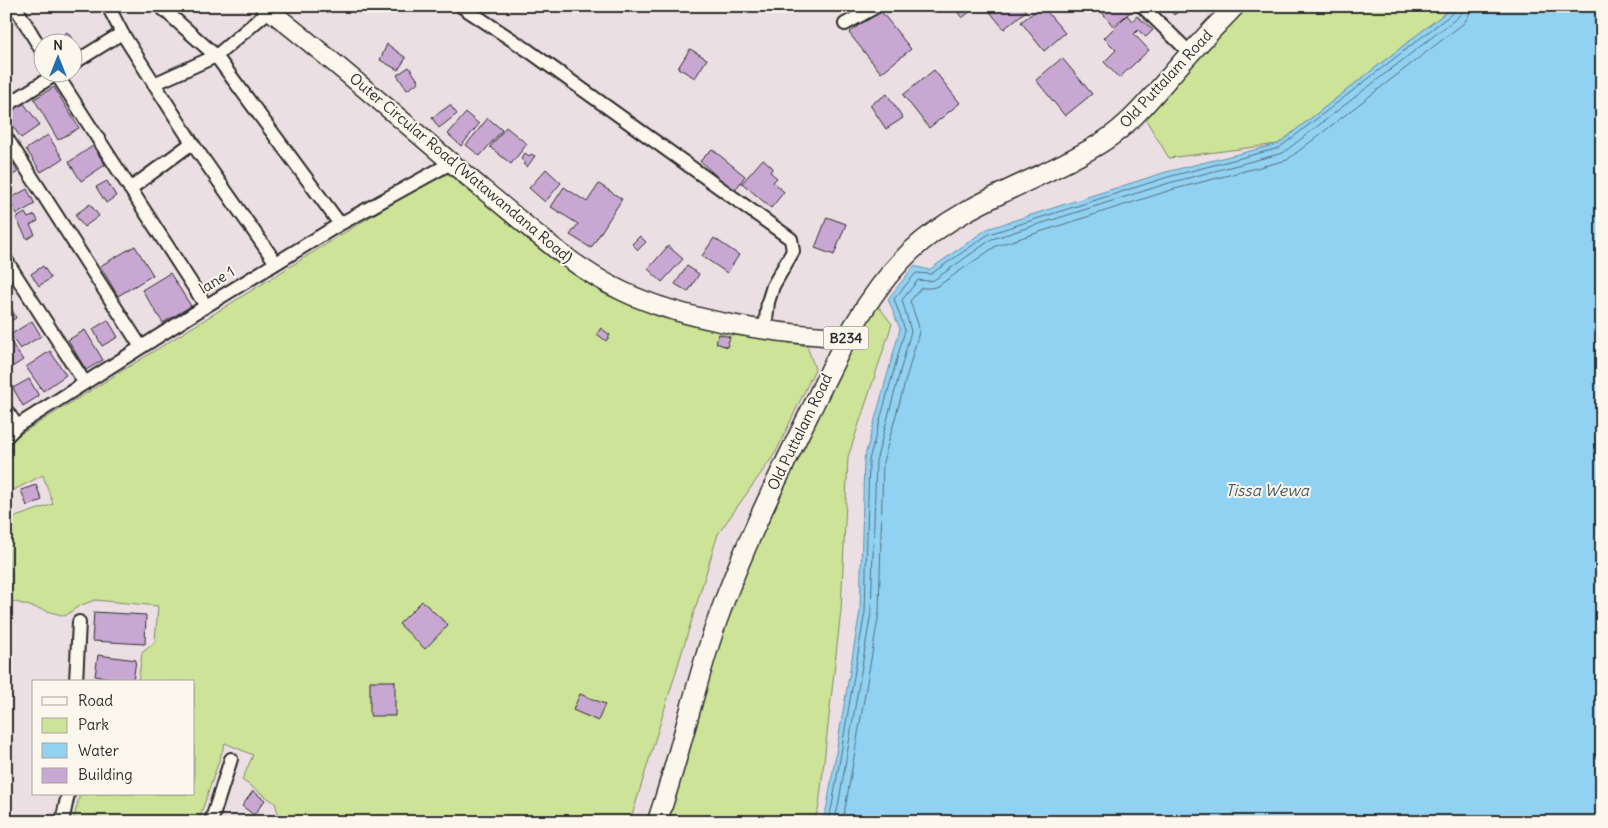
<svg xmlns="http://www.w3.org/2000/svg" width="1608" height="828" font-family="Delius,sans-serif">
<rect width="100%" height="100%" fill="#ecdfe4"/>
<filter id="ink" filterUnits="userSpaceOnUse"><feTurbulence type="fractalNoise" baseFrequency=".02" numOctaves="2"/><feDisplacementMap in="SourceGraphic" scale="10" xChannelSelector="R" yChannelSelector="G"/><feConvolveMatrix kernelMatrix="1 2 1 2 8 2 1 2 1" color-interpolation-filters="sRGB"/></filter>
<g filter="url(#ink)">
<!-- green -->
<path fill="#cde398" stroke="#7c8762" d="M1247,6H1454L1278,144L1169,158L1143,115L1197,55Z
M444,171L553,260L602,293L659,317L705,329L807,346L815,369L776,452L718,534L630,822H281L275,803L242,780L253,755L225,743L198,822H73L80,794H194V682H138L142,653L155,642L158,606L95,600L79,606L65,616L12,601L7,520L53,504L43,475L6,494V443Z
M878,306L892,324L848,457L841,610L819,806L814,822H665L727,610L781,492L854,344Z"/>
<!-- water -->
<path fill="#91d2f2" stroke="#688fa2" d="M1454,6H1602V822H822L827,806L860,611L864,459L900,329L888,299L914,266L929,270L987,229L1166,172L1278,144Z"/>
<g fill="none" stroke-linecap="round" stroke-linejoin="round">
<!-- shore -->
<path stroke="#546e7b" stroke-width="1" d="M827,822L832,806L865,612L869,460L905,330L894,299L916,273L931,274L989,234L1168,177L1279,148L1454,12L1457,6
M834,822L838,807L871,613L876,461L911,331L902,300L918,280L929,281L934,280L992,239L1169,183L1283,153L1458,17L1462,12L1463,6
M842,822L845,809L879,613L883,462L919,332L918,324L910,301L921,288H931L938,286L996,246L1171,190L1287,160L1464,23L1469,15L1471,6"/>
</g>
<!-- building -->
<path fill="#c8a8d3" stroke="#2b2b2b" d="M953,6H977L962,18Z
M985,6H1022L1026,11L1004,29Z
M1042,6L1065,33L1044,51L1021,22Z
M1097,6H1130L1133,10L1113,26Z
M1168,6H1186L1174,15Z
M879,9L911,49L881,73L849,33Z
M1127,15L1132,21L1137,16L1153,30L1146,37L1138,30L1134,34L1149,50L1119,78L1104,62L1116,50L1104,38Z
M67,32L76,43L72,45V42H54Z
M387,44L406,58L398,70L380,60Z
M690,49L707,59L695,78L678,68Z
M1062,58L1092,94L1065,116L1036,80Z
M409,67L419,82L407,90L397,75Z
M934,70L960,103L929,128L903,95Z
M54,87L79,128L58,140L34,99Z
M887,94L903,118L886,129L870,105Z
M22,101L40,125L21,138L6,117V112Z
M450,105L457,114L439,128L432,118Z
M466,113L479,124L461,146L448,134Z
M488,118L502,130L480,156L466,145Z
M506,127L527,144L511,164L490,147Z
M48,135L63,159L41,172L26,149Z
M93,146L105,165L81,181L69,162Z
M712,149L745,176L734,192L700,161Z
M7,153L18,172L6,179V154Z
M525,153L529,156L531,154L535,156L527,167L523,164L525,162L521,159Z
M763,159L773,168L770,172L777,178L773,182L784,192L771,208L742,183Z
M546,169L561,183L545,202L529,188Z
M107,181L116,196L106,203L96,187Z
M599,184L622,199L591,248L570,235L578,224L551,207L564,187L587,202Z
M27,189L35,204L17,214L9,199Z
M90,204L99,216L84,227L75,215Z
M25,213L28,218L35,215L38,221L30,225L35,234L27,239L16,218Z
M827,217L846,224L834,255L815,248Z
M640,236L646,242L638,250L632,244Z
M714,238L739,255L727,273L702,256Z
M135,246L153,275L118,296L100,266Z
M668,246L683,259L662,282L648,269Z
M43,266L51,278L39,286L31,274Z
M687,266L699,274L688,292L675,284Z
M170,273L191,306L163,323L142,290Z
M9,303L16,318L6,323V304Z
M108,320L118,337L102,346L93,329Z
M32,321L41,336L20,349L10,335Z
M601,328L610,335L606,341L597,334Z
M85,330L103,360L86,370L68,340Z
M719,334L730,337L727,347L716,343Z
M6,335L23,360L6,371Z
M50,351L66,375L43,391L26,367Z
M29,379L39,396L23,406L13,388Z
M36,485L42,500L27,506L21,490Z
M422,601L448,625L425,649L399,624Z
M94,612L146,615L145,644L92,641Z
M98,655L136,660L133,682L95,676Z
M370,681H395V716H370Z
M580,694L605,704L598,721L573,710Z
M253,791L265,800L254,815L242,806Z"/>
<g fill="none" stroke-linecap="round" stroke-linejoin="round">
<!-- street casing -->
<g stroke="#2b2b2b" stroke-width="16">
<path id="street" d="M15,6L42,51
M108,6L122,33L192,143L276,263
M160,6L216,56L340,224
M461,6L529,51L791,239L793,251L773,286L768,302L765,329
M1142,6L1190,53
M845,24L877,6
M72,64L122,33
M55,72L206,306
M154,84L216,56L270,10
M6,106L59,72
M6,137L141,347
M130,189L192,143
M6,260L85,383
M6,410L17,426
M6,437L17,426L206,306L340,224L451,163
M76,682L79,622
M62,822L68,794
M211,822L231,759"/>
</g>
<!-- secondary casing -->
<g stroke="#2b2b2b" stroke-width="21">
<path id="secondary" d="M264,6C340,65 411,129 485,191C528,226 571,267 622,291C682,320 779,335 846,337"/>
</g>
<!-- primary casing -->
<g stroke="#2b2b2b" stroke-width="22">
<path id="primary" d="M657,822C680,756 694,687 717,621C743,547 778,477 813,406C839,351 865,296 910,252C964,200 1042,181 1104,141C1133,122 1155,93 1178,67C1196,46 1216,26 1235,6"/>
</g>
<!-- street -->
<use href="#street" stroke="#fbf7ec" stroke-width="12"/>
<!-- secondary -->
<use href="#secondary" stroke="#fbf7ec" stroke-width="18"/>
<!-- primary -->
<use href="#primary" stroke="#fbf7ec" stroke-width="19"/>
</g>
</g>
<g text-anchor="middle" stroke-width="4" stroke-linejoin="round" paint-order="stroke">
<!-- shield labels -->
<rect fill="#fbf7ec" stroke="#696865" stroke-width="1" x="823.5" y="326.5" width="45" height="23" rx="4"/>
<g font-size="14" font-weight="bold" fill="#2b2b2b">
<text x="846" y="343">B234</text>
</g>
<!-- street labels -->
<g font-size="15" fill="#2b2b2b" stroke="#fbf7ec">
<text transform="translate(1166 79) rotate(-47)" y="5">Old Puttalam Road</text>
<text transform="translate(461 168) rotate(40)" y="5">Outer Circular Road (Watawandana Road)</text>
<text transform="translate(217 280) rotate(-31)" y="5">lane 1</text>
<text transform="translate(800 432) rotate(-64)" y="5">Old Puttalam Road</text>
</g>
<!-- water labels -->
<g font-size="16" font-style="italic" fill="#44555d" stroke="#fbf7ec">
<text x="1267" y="496">Tissa Wewa</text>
</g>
</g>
<!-- margin -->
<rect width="1608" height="828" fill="none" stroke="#fbf7ec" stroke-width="25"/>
<rect x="12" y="12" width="1583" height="803" fill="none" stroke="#2b2b2b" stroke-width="2" filter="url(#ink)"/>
<!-- legend -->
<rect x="32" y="680" width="162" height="115" fill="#fbf7ec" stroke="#a8a59f"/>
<rect x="42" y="697" width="25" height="8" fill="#fbf7ec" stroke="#a8a59f"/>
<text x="78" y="706" font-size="15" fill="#2b2b2b">Road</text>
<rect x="42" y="718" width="25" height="15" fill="#cde398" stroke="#a8a59f"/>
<text x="78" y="730" font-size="15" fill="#2b2b2b">Park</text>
<rect x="42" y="743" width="25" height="15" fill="#91d2f2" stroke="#a8a59f"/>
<text x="78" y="756" font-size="15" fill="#2b2b2b">Water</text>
<rect x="42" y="768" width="25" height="15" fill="#c8a8d3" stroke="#a8a59f"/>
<text x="78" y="780" font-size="15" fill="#2b2b2b">Building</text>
<!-- north arrow -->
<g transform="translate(58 58)"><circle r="24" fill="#fbf7ec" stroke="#a8a59f"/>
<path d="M0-4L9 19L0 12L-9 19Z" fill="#1f6fb2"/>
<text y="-8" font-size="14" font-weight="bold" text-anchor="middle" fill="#2b2b2b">N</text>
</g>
</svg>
